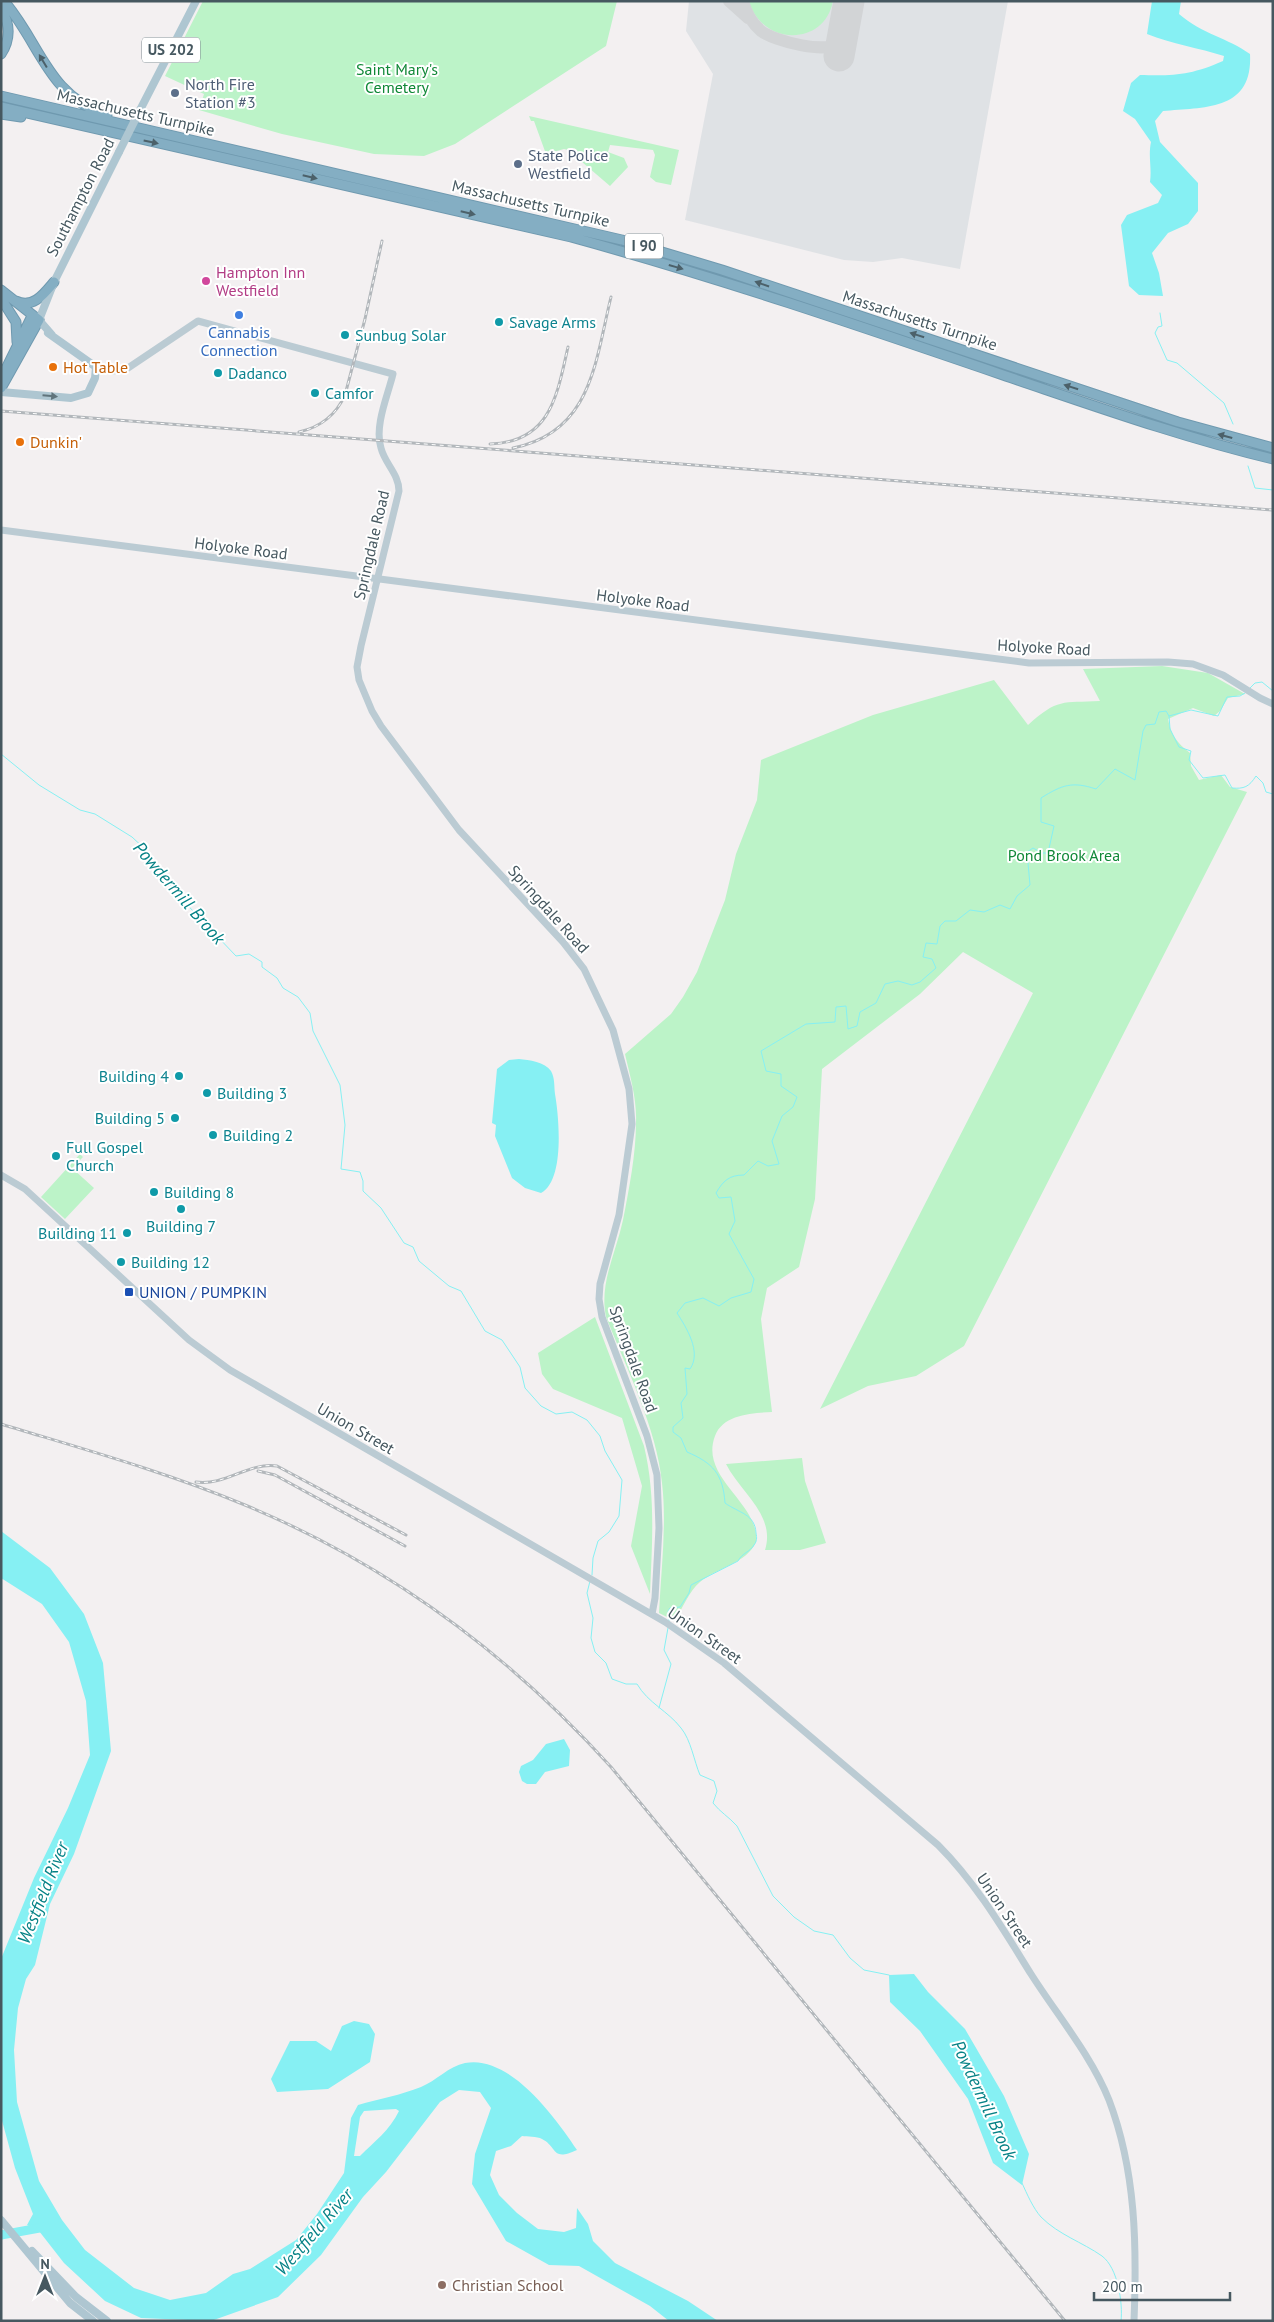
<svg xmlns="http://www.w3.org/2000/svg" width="1274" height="2322" font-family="'PT Sans',sans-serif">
<rect width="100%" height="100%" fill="#f3f0f1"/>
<!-- airport -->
<path fill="#dfe2e5" d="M689,1H1008L960,269L902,258L873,262L844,260L685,220L713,74L686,31Z"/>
<!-- green -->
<path fill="#bcf3c8" d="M203,1H617L606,46L455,144L424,156L374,154L282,134L199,110L204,94L165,76Z
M749,1H833C824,48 761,45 749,1Z
M529,116L679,150L671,185L656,182L650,177L655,155L653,150L610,145L608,152L624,158L628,167L610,186L568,150L564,149L546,154L534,121H531Z
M1162,666L1208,673L1245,694L1228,698L1220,711L1214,716L1193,708L1168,719C1171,735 1177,743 1190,753L1191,766L1199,780L1221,775L1230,787L1247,792L964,1346L916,1376L868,1386L820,1409L1033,993L963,952L920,994L822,1069L815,1199L799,1267L767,1288L761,1319L772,1412C753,1413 723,1414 715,1436C699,1478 760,1503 756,1542C746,1564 718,1567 700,1582C689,1591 682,1609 675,1621L659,1613C661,1570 667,1525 662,1483C657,1429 626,1367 606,1317C599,1283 616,1253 623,1220C629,1189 636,1154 636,1122C637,1099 630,1076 625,1054L671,1014L683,997L697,972L725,900L736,854L757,800L761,760L873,715L994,680L1028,725C1058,698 1062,703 1100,701L1083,669Z
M80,1154L83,1157L72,1168L94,1188L65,1219L41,1197Z
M595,1317L644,1446C656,1496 652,1544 650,1594L631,1546L642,1486L622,1418L553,1389L542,1374L538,1353Z
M802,1458L805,1481L826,1543L800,1550H765C776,1515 740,1492 726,1464Z"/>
<!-- water -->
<path fill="#86f0f3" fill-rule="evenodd" d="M1152,1H1181L1179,14C1202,34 1228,38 1250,54C1253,111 1205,107 1163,111L1155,121L1160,142L1198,183V211L1188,224L1168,233L1152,253L1159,273L1163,296L1139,295L1129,286L1121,225L1127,215L1158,203L1162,195L1150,182C1152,168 1148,156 1151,142L1135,119L1123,111L1131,83L1140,75C1175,76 1191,75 1223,61L1224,56C1199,48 1172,44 1147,34Z
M519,1059C529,1060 545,1062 551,1071C555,1078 554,1086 555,1094C559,1117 565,1180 541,1193L525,1188L512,1178L495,1136L496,1125L492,1123L497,1069L509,1060Z
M1,1531L50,1568L84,1614L103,1663L111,1751L74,1854L50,1904L35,1965L26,1979L18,2008L14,2050L17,2102L39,2181L62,2220L85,2250L134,2288L170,2300L206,2293L233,2274L250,2269L296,2240L317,2214L344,2173L351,2118L358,2105C379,2099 401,2095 421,2087C436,2081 449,2066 465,2063C509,2054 555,2117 577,2150C551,2162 558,2147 542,2139C537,2136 527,2137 522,2136L511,2146L496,2151L490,2175L499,2195L517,2213L538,2229L564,2232L576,2228L577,2208L588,2224L593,2241L615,2263L688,2301L718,2321H669L650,2306L579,2266L549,2265L506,2241L472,2184L475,2154L491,2108L480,2092L459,2090L440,2102L386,2172L363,2197L321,2255L278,2297L211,2321L141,2318L105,2301L64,2263L39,2231L27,2225L33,2214L15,2168L1,2117V1959L34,1878L68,1808L90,1755L86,1701L69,1642L42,1604L1,1578ZM396,2109L399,2111C390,2130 374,2142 360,2156H354L360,2117L364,2111Z
M564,1739L570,1750L569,1766L545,1772L536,1784H527L522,1781L519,1772L521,1766L533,1760L546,1744Z
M914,1974L928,1992L965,2029L1004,2096L1029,2154L1022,2185L993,2163L968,2099L920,2031L890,2002L889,1975Z
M354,2021L369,2024L375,2034L370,2062L328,2089L277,2092L271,2079L290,2041H316L331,2051L342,2026Z"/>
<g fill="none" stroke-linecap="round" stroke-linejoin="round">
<!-- stream -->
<path stroke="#86f0f3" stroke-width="1" d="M1160,313L1162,326L1158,327L1155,333L1167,360L1177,363L1224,403L1233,424
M1248,466L1255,488L1273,490
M1250,688L1255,683L1262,682L1273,691
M1169,716L1170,729L1179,747L1191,751L1189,760L1203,778L1225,775L1232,788C1244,789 1249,787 1256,776L1263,783L1266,792L1273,794
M1,754L39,785L80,810L95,814L132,837L146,850L174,891L236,956L249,954L262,962V967L277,978L283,988L298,997L310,1013L313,1031L340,1085L345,1125L341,1169L360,1172L363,1181V1191L381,1208L404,1243L413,1247L419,1261L449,1286L461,1291L485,1331L502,1340L520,1367L525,1388L541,1406L556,1414L572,1412L587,1420L600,1436L605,1451L622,1480L619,1516L609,1532L598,1541L593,1558L592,1575
M590,1581L587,1593L593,1618L591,1638L595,1652L606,1663L612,1679L626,1684H637C648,1703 668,1711 681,1728C691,1740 694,1761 700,1775L714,1781L717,1791L713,1803C720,1812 729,1817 737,1826L773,1896L794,1917L814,1931L833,1935L850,1958L864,1970L889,1975
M669,1621L668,1611L670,1608L680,1607L689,1593L691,1585L738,1561C742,1553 750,1552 754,1545C757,1541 757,1538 756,1533C755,1514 739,1513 725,1503C723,1474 713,1463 687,1452L681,1438L673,1432V1427L683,1418L681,1403L687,1394L685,1368L690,1369C702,1352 686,1327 677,1313L685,1303L703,1298L719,1306L731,1298L751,1292L754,1279L729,1234L735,1221L731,1197L719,1198L716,1193C723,1181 729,1175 744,1175L758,1161L768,1166L779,1164L772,1141L782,1116L793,1107L797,1097L781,1086V1074L766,1071L761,1051L806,1024L835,1022L836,1007L846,1006L848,1029L857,1026L860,1012L876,1003L885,984L898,981L912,985L920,982L936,968L932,959L923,957L926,943L937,944L940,926L945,921H956L970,910L984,912L1000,905L1010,909L1017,896L1030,885L1027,852L1033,848L1042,853H1048L1054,826L1041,822V798C1062,785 1072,781 1096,789L1115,769L1135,780L1143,731L1146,725L1155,724L1159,712L1166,711L1169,716L1191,710L1218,716L1227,697L1240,696L1245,693
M659,1708L671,1664L664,1650L668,1628
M1022,2183C1027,2194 1033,2208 1041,2217C1059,2235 1082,2242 1102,2256C1118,2268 1123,2303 1121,2321"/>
<!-- river -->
<path stroke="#86f0f3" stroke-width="9" d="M1,2235L45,2227"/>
<!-- taxiway -->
<path stroke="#d2d4d6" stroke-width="12" d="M729,1L748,18
M743,1C746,13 752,23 761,31C774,41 830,56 842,41"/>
<!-- runway -->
<path stroke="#d2d4d6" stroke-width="31" d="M839,56L849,1"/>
<!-- highway casing -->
<g stroke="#6f99af" stroke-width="11">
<path id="highway" d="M4,1C42,46 46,93 107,116
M1,9C10,23 11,39 1,54
M1,96L622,240L722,270L1178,422L1273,448
M1,107L571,237C717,277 860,326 1003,375C1092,405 1181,437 1273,459
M1,114L21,117
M1,290L39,320L1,388
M2,300L16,322L17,342
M16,301C33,309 44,294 54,282
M1,379L32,316"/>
</g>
<!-- secondary -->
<path stroke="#bbcbd3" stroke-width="7" d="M96,367L110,371L125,370L198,321L393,374C388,395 374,426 381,448C385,464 399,474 399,491L361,646L357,667L359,680L372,711L381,726L459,830L563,942L584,969L613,1030L629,1089L632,1124L619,1215L600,1284L599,1299L602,1317L647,1436L657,1475L659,1528L655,1598L652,1614
M1,530L1029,663L1168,662L1193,664L1223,675L1260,698L1273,704
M1,1175L25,1189L189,1340L230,1370L665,1622L724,1663L938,1845C976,1883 1003,1929 1031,1974C1057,2015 1091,2055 1109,2100C1136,2171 1137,2246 1134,2321"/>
<!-- primary -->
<path stroke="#aec6d1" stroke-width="8" d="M140,110L196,1
M52,335L39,320L54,282L119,152
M1,392L71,398L88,393L95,378L96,367L48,333
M1,2220L70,2303L93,2321
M32,2251L76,2297L107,2321"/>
<!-- highway -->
<use href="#highway" stroke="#84aec3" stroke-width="9"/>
<!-- rail casing -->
<g stroke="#b2b7bb" stroke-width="3">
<path id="rail" d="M1,411L1273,510
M299,432C321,427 336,415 345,395L365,319L382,241
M490,444C551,442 557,395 568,347
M513,448C592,432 595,362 611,297
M1,1424C83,1449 166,1472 245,1505C387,1564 509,1654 611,1767L1065,2321
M258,1471L275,1475L405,1546
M196,1482C226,1486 248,1462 277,1466L406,1535"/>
</g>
<!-- rail -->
<use href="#rail" stroke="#fff" stroke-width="1" stroke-dasharray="4" stroke-linecap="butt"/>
<!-- primary-bridge -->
<path stroke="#aec6d1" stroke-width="8" d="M119,152L140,110"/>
</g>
<!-- one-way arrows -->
<defs><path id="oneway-solid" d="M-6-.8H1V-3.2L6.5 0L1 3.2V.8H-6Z" transform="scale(1.25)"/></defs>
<g fill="#4c616a">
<use href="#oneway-solid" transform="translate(43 61) rotate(-121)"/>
<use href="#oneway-solid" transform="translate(151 142) rotate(12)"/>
<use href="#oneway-solid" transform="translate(310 177) rotate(13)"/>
<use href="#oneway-solid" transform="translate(468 213) rotate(13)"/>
<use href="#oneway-solid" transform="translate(676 267) rotate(16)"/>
<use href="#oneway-solid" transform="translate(762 284) rotate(-161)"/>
<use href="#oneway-solid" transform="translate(917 335) rotate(-162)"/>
<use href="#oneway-solid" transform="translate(1071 387) rotate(-162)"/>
<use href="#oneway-solid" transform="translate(1225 436) rotate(-165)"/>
</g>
<use fill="#60747c" href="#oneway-solid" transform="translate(50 396) rotate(5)"/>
<!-- markers -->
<g fill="#5c6f8a" stroke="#fff" stroke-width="2">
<circle cx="175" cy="93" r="5"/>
<circle cx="518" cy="164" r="5"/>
</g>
<circle fill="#d1479c" stroke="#fff" stroke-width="2" cx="206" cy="281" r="5"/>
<circle fill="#3f7fe0" stroke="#fff" stroke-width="2" cx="239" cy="315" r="5"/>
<g fill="#0f9aa8" stroke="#fff" stroke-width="2">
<circle cx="499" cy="322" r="5"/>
<circle cx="345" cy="335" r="5"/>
<circle cx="218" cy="373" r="5"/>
<circle cx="315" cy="393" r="5"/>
<circle cx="179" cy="1076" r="5"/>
<circle cx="207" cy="1093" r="5"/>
<circle cx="175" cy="1118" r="5"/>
<circle cx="213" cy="1135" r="5"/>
<circle cx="56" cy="1156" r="5"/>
<circle cx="154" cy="1192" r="5"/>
<circle cx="181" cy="1209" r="5"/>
<circle cx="127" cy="1233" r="5"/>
<circle cx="121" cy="1262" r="5"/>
</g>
<g fill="#e8710a" stroke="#fff" stroke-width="2">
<circle cx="53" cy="367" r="5"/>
<circle cx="20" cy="442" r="5"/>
</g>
<rect fill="#1a4fb4" stroke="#fff" stroke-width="2" x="124" y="1287" width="10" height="10" rx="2.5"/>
<circle fill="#8d6e63" stroke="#fff" stroke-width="2" cx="442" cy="2285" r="5"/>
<g text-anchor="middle" stroke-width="4" stroke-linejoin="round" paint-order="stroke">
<!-- shield labels -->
<g fill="#fff" stroke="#7e8a90" stroke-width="1">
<rect x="142" y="37.5" width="58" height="25" rx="4"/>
<rect x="625" y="233.5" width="38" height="25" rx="4"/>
</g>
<g font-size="15" font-weight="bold" fill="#465860">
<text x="171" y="55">US 202</text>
<text x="644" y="251">I 90</text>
</g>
<!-- park labels -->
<g font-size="16" fill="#108837" stroke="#fff">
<text x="397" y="75">Saint Mary's<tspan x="397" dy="18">Cemetery</tspan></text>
<text x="1064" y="861">Pond Brook Area</text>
</g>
<!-- service labels -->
<g font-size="16" fill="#4e5e75" stroke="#fff" text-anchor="start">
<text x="185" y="90">North Fire<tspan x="185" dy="18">Station #3</tspan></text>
<text x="528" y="161">State Police<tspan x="528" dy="18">Westfield</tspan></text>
</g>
<!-- street labels -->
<g font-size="16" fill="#465860" stroke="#fff">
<text transform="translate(136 112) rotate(13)" y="6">Massachusetts Turnpike</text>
<text transform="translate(80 197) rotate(-63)" y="6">Southampton Road</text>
<text transform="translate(531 203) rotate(13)" y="6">Massachusetts Turnpike</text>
<text transform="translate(920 320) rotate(18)" y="6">Massachusetts Turnpike</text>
<text transform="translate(371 545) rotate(-77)" y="6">Springdale Road</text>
<text transform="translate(241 548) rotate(7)" y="6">Holyoke Road</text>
<text transform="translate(643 600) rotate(7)" y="6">Holyoke Road</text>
<text transform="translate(1044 647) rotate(3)" y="6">Holyoke Road</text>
<text transform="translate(549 909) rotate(48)" y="6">Springdale Road</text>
<text transform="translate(634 1359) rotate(70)" y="6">Springdale Road</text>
<text transform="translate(356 1428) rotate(30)" y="6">Union Street</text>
<text transform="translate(705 1635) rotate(35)" y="6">Union Street</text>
<text transform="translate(1005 1910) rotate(56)" y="6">Union Street</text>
</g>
<!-- hotel labels -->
<g font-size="16" fill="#b23c85" stroke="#fff" text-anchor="start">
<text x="216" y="278">Hampton Inn<tspan x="216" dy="18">Westfield</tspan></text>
</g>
<!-- culture labels -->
<g font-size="16" fill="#0d838f" stroke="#fff" text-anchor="start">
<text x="509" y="328">Savage Arms</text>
<text x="355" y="341">Sunbug Solar</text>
<text x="228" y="379">Dadanco</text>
<text x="325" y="399">Camfor</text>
<text x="169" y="1082" text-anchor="end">Building 4</text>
<text x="217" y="1099">Building 3</text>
<text x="165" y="1124" text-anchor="end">Building 5</text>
<text x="223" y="1141">Building 2</text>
<text x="66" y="1153">Full Gospel<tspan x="66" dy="18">Church</tspan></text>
<text x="164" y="1198">Building 8</text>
<text x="181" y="1232" text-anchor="middle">Building 7</text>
<text x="117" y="1239" text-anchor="end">Building 11</text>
<text x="131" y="1268">Building 12</text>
</g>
<!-- shop labels -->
<g font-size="16" fill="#366cbe" stroke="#fff">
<text x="239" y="338">Cannabis<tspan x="239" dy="18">Connection</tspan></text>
</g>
<!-- food labels -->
<g font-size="16" fill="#c56008" stroke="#fff" text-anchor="start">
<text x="63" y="373">Hot Table</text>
<text x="30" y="448">Dunkin'</text>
</g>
<!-- transit labels -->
<g font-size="16" fill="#164399" stroke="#fff" text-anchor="start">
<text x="139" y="1298">UNION / PUMPKIN</text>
</g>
<!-- education labels -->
<g font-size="16" fill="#785e54" stroke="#fff" text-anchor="start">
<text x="452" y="2291">Christian School</text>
</g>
<!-- water labels -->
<g font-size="18" font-style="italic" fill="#068286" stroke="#fff">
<text transform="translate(179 893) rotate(49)" y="6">Powdermill Brook</text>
<text transform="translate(43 1893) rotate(-68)" y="6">Westfield River</text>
<text transform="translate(984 2100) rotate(65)" y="6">Powdermill Brook</text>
<text transform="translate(314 2232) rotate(-49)" y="6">Westfield River</text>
</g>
</g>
<!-- border -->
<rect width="1274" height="2322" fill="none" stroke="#465860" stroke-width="5"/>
<!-- north arrow -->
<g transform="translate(45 2277)" stroke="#ffffff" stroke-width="4" paint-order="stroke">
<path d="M0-4L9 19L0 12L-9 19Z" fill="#465860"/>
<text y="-8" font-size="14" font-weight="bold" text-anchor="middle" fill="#465860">N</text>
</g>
<!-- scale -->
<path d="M1094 2292v8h136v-8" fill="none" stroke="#465860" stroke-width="2.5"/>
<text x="1102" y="2292" font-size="15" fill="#465860" stroke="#ffffff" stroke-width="4" paint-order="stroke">200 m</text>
</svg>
